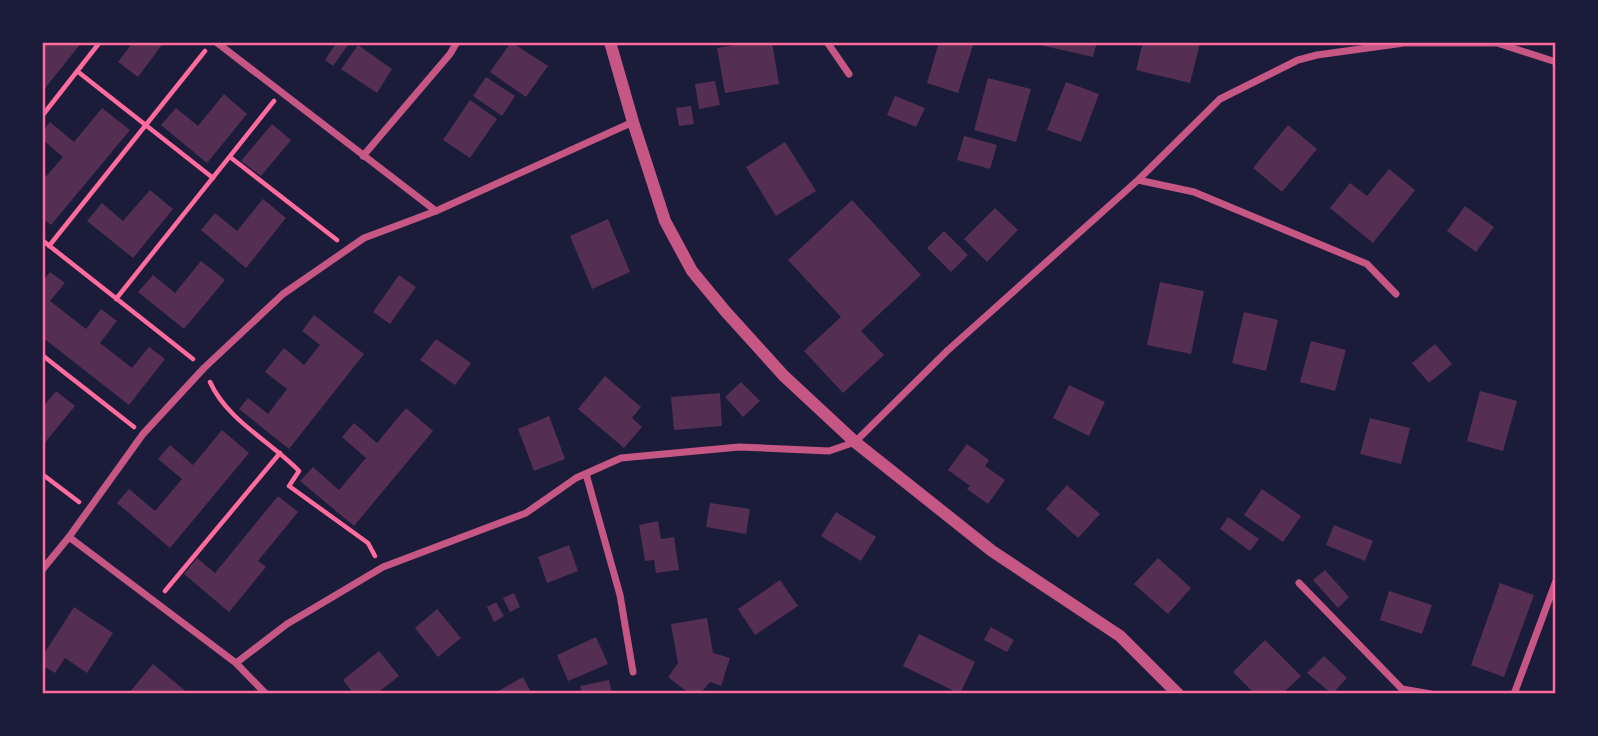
<svg xmlns="http://www.w3.org/2000/svg" width="1598" height="736" font-family="Commissioner,sans-serif">
<rect width="100%" height="100%" fill="#1b1b3a"/>
<!-- building -->
<path fill="#542f53" d="M42,42H82L42,92Z
M133,42H164L138,77L118,62Z
M337,42H350L333,66L325,60Z
M511,42L548,66L526,97L490,72Z
M752,42H772L779,84L725,93L717,48Z
M939,42H974L958,93L927,83Z
M1041,42H1097L1093,57L1040,45Z
M1143,42L1200,43L1190,83L1136,70Z
M358,45L392,69L377,93L341,69Z
M486,77L515,96L502,116L473,96Z
M988,78L1031,89L1016,142L974,130Z
M715,81L720,105L699,109L695,84Z
M1066,82L1099,94L1081,142L1047,130Z
M224,94L247,114L207,163L161,125L176,108L198,126Z
M895,96L925,108L916,127L887,115Z
M470,100L497,119L470,158L443,140Z
M691,106L694,124L679,126L676,108Z
M102,108L130,130L51,225L42,218V181L63,157L42,139V132L50,122L74,142Z
M272,124L291,140L261,176L241,161Z
M1288,125L1317,149L1282,192L1253,168Z
M964,136L997,145L990,169L957,160Z
M785,142L816,191L776,216L746,167Z
M1389,169L1415,190L1373,243L1330,208L1350,183L1367,196Z
M150,190L173,209L133,258L87,221L102,203L123,221Z
M263,199L286,218L246,268L201,230L215,213L237,231Z
M852,200L921,275L861,331L884,355L843,393L804,351L841,317L788,260Z
M1465,206L1494,227L1476,252L1447,231Z
M995,208L1018,230L987,262L964,239Z
M608,219L630,272L592,289L570,236Z
M944,231L968,255L951,272L927,248Z
M201,261L225,280L184,329L138,292L153,275L175,293Z
M50,272L65,283L50,301L86,329L101,309L117,321L100,343L132,368L149,347L165,359L129,405L42,337V282Z
M399,275L416,287L390,324L373,312Z
M1160,282L1204,291L1191,354L1147,345Z
M1244,312L1278,320L1266,371L1232,363Z
M314,315L364,354L289,449L239,409L248,398L268,414L287,389L265,372L284,348L304,365L320,345L302,331Z
M436,339L471,363L455,385L420,360Z
M1311,341L1346,350L1335,391L1300,382Z
M1435,344L1452,364L1429,383L1412,363Z
M605,376L641,407L632,418L642,427L624,448L578,409Z
M741,382L760,401L743,417L725,397Z
M1069,385L1105,402L1089,436L1053,418Z
M56,391L75,406L42,446V408Z
M1480,391L1517,401L1503,451L1467,441Z
M720,393L722,426L674,430L671,397Z
M406,408L433,431L354,526L300,481L313,467L339,490L366,458L342,437L354,423L377,443Z
M549,416L565,459L534,471L518,429Z
M1370,418L1410,428L1401,464L1360,454Z
M222,430L249,453L170,548L117,503L129,489L155,511L182,479L158,459L170,445L193,465Z
M967,444L989,460L985,466L1005,480L988,504L967,489L970,486L948,470Z
M1067,485L1100,514L1078,538L1046,509Z
M1262,489L1301,516L1283,542L1244,515Z
M278,496L298,512L258,561L266,567L229,612L184,574L197,558L215,573Z
M710,503L750,509L746,534L706,527Z
M836,512L876,537L861,561L821,536Z
M1228,517L1259,539L1250,551L1220,529Z
M658,521L661,539L674,537L679,570L656,573L654,560L645,561L639,525Z
M1334,525L1373,541L1365,561L1326,545Z
M569,545L578,571L547,583L538,557Z
M1158,558L1191,588L1168,614L1134,584Z
M1325,570L1349,597L1338,608L1313,580Z
M780,580L798,606L755,635L738,609Z
M1500,583L1534,595L1504,677L1471,665Z
M1389,591L1432,605L1422,634L1380,620Z
M514,593L520,607L510,612L503,598Z
M496,602L504,616L494,622L487,607Z
M74,607L113,633L87,673L65,658L55,673L42,665V657Z
M437,609L461,638L438,657L415,628Z
M707,618L713,653L730,658L721,686L710,682L700,694H690L668,677L678,663L671,624Z
M991,627L1014,640L1007,652L984,640Z
M919,634L975,662L960,694L903,666Z
M596,637L608,664L568,681L557,655Z
M1265,640L1301,676L1282,694H1255L1233,672Z
M379,651L399,676L376,694H354L343,680Z
M1324,656L1347,678L1332,694L1307,673Z
M153,664L189,694H128Z
M523,677L532,694H493Z
M609,680L612,694H582L580,686Z"/>
<g fill="none" stroke-linecap="round" stroke-linejoin="round">
<!-- path -->
<path stroke="#ff6b9d" stroke-width="4.5" d="M77,71L213,178
M42,116L100,42
M230,157L337,240
M42,240L193,359
M49,246L205,51
M116,299L274,101
M42,355L134,427
M210,382C227,420 271,442 299,471L289,486L368,543L375,556
M42,474L79,502
M165,591L280,453"/>
<!-- minor -->
<path stroke="#c65784" stroke-width="7" d="M216,42L436,211
M827,42L849,74
M363,156L450,54L457,42
M1138,180L1220,99L1298,60L1317,55L1404,43H1497L1556,62
M586,474L620,595L633,672
M69,537L236,663L266,694
M42,570L69,537L143,434L204,368L283,294L364,238L436,211L633,122
M1299,583L1402,689L1431,694
M236,663L287,624L383,567L526,513L576,478L621,458L739,447L829,451L855,442L947,351L1138,180L1194,192L1367,264L1396,294
M1514,694L1556,581"/>
<!-- tertiary -->
<path stroke="#c65784" stroke-width="12" d="M610,42L633,122L665,221L692,271L726,312L784,376L855,442L992,551L1120,636L1178,694"/>
</g>
<!-- border -->
<rect width="1598" height="736" fill="none" stroke="#1b1b3a" stroke-width="88"/>
<rect x="44" y="44" width="1510" height="648" fill="none" stroke="#ff6b9d" stroke-width="2.5"/>
</svg>
